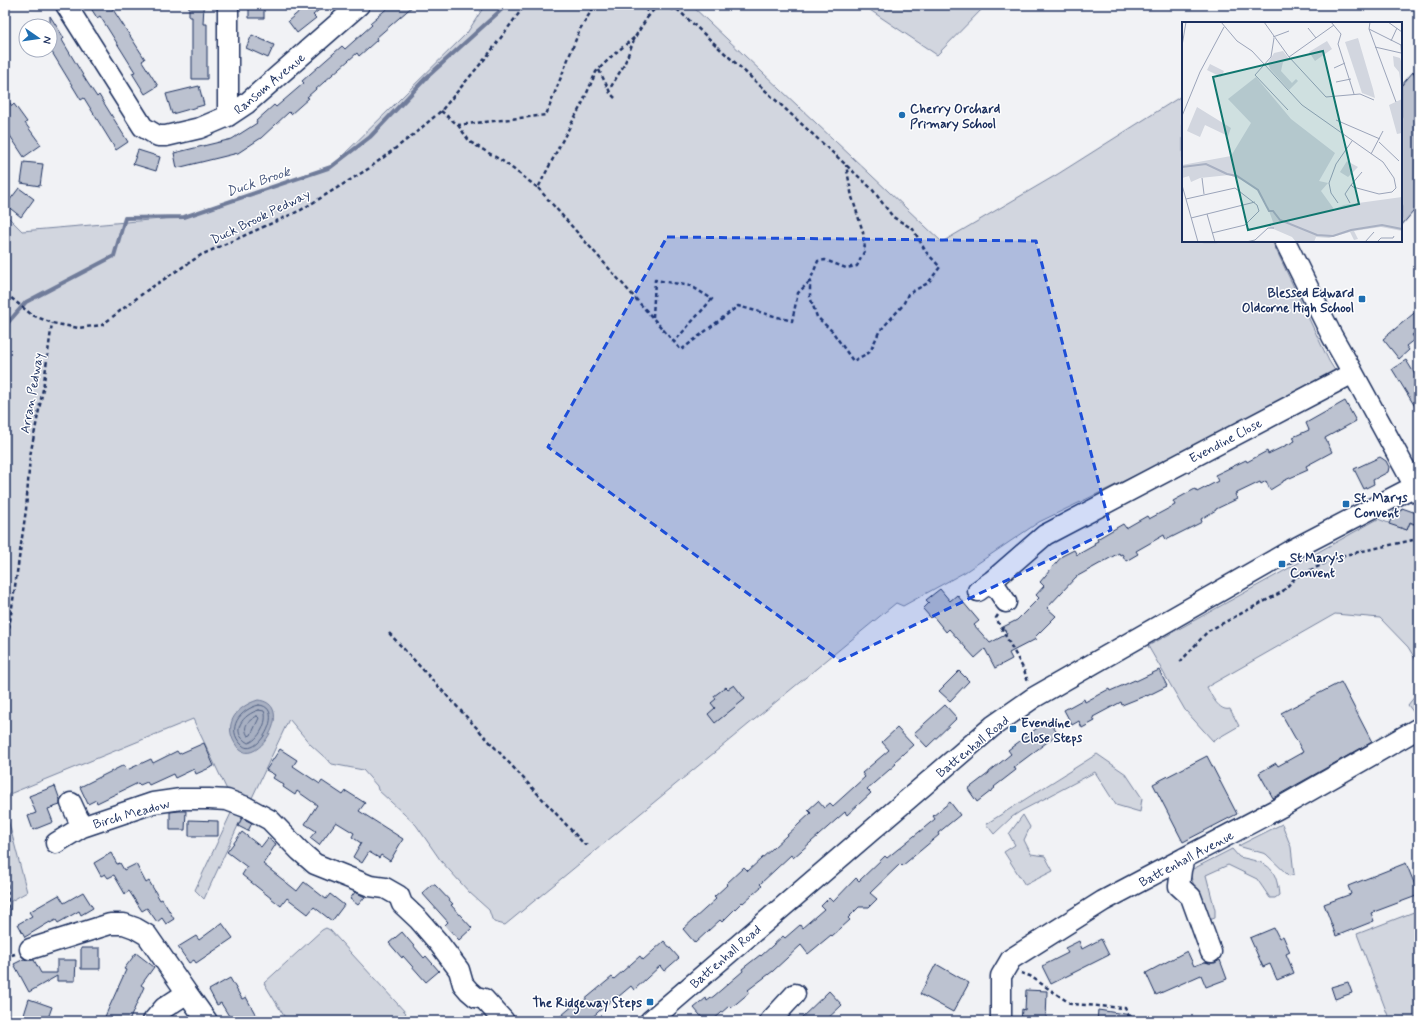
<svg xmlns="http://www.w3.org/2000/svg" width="1424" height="1026" font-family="Mynerve,sans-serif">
<rect width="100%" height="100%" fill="#f1f2f5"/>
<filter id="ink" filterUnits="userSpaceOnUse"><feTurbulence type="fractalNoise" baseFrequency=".025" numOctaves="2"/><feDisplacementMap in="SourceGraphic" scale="8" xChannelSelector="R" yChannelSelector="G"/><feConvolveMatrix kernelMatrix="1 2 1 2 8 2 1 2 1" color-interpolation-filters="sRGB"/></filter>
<g filter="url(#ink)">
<!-- green -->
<path fill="#d2d6df" stroke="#76829e" d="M485,5H691L942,242L1058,174L1183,95V241H1272L1329,361L1339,377L1039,522L965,572L903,606L896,603L505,925L494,922L492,919L489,910L470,893L441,861L416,825L378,790L377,786L363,770L332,764L311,745L289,719L251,800L228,792L193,719L7,795L5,798V214L22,231L184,217L331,167L467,33Z
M874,5H986L937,55L870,10Z
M1378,519L1407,530L1410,523L1419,526V665L1408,647L1380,618L1335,614L1207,687C1211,695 1219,712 1230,709L1239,726L1213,741L1185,710L1148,646Z
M1419,691V716L1417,717L1408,705Z
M1097,754L1126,774L1142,798L1140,812L1116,805L1095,772L1021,811L1012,817L994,834L986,824Z
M5,808L27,892L11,901L5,984Z
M232,811L242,817L204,899L195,890Z
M1023,815L1030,827L1024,840L1031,854L1045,856L1053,871L1025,885L1004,852L1015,845L1009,834Z
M1282,824L1291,847L1294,874L1289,876L1266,854L1238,846Z
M1232,849L1239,857C1267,863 1276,865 1279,895L1275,898H1270L1257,879L1228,865L1206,875L1215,910V918L1206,921L1189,871Z
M1419,910V1021H1390L1357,934Z
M326,928L330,930L406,1013L400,1021H287L264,983L322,930Z"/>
<!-- water -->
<path fill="#a8b0c2" stroke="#707c9a" d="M258,700C297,704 257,770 238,748C221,726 235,707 258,700Z"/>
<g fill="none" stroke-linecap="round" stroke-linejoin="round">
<!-- shore -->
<path stroke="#536386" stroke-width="1" d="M259,705C287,707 257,760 242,745C225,729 240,709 259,705Z
M259,710L264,711C269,721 258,741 248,743C229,732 243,714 259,710Z
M257,716L259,718L251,735L248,736C242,726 248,721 257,716Z"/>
<!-- stream -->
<path stroke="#707c9a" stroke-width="4" d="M5,326L26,302L114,256L125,218L184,217L331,167L370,137L426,78L501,10L502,5"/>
</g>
<!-- building -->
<path fill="#bcc2d0" stroke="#1b2f5e" d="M89,5H117L112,8L145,59L142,61L158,86L145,94L132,73L135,72L100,16L97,18Z
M189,5H204L203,24H207V79H192V17H189Z
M249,5H264V18H249Z
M307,5H325L313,15L316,18L297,33L288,21Z
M391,5H414L376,38L377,40L359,56L357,53L307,97L309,98L291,114L289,112L261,138L238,153L177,168L174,153L232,139L257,123L256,121L274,105L276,107L304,83L302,81L342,46L345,49L372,25L370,23Z
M50,16L64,38L62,40L87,82L97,97L99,95L128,142L116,150L84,98L81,100L50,49Z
M252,35L274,45L268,58L246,48Z
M1413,72L1419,77V205L1401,226V86Z
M199,86L204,105L172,114L166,94Z
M5,96L12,106L14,104L27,122L25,123L41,145L24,157L5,128Z
M138,150L160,157L156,171L133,164Z
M24,162L43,164L40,186L21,183Z
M19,188L34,199L21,217L6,205Z
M1419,309V329L1412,335L1415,339L1406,346L1409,350L1399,359L1383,339Z
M1406,360L1419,381V413L1392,369Z
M1345,401L1356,421L1325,438L1332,452L1306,466L1308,470L1283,481V482L1270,490L1266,481L1261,484L1260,482L1235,494L1237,499L1216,509V510L1201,519L1202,522L1166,540L1164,535L1136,551L1138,554L1126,561L1122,554L1120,555L1119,553L1076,577L1047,608L1056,616L1035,637L1036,639L1009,653L1012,659L995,668L985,649L975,658L949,629L946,632L933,616L931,618L923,609L929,603L926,600L940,589L950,601L957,595L979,621L974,625L990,643L1007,634L1003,627L1017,620L1039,598L1036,595L1044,586L1040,582L1062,556L1074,550L1077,555L1095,545L1094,543L1098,541L1097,539L1123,524L1126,528L1147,516L1149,519L1175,505L1173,501L1195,489L1197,492L1218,481L1215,475L1246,460L1247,462L1267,451L1268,454L1295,441L1293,437L1309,430L1306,423Z
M1380,457L1386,461L1389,467L1388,472L1373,480L1374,484L1364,489L1354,469Z
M1402,508L1419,514V526L1410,522L1407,530L1389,524L1395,509L1401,511Z
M1159,670L1167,686L1147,696V695L1122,705L1121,702L1093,717L1095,721L1082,728L1079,721L1072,725L1064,710L1084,699L1085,702L1109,689L1110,691L1135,680L1136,681Z
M959,671L969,681L950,701L939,691Z
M1341,682L1372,742L1273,798L1259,773L1276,763L1278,766L1303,752L1281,713Z
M734,685L745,699L715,723L708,714L715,708L711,703L716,699L714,696L726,687L728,689Z
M945,705L957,718L927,747L914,733Z
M1048,720L1058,734L1014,767L1016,770L994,787L995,788L977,802L968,789L989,773V772L1011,754L1008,750Z
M897,728L913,745L894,762L896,764L867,789L871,793L847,815L845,812L793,858L791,855L760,884L762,886L743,903L742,902L722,922L720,920L695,943L683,929L716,899L714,897L727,885L726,884L744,867L748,871L811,813L808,810L818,801L824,808L830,803L833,806L865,777L862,773L889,750L882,742Z
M204,743L214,766L196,774L194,769L175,778L173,774L149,785L147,782L140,785L138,783L97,803L96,800L88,804L80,787L124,765L127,770L151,759L153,763L177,751L179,754Z
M280,749L297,760L293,766L320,784L322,781L343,795L346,791L365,803L359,811L403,839L390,861L381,855L379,858L369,852L362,863L353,857L361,843L352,837L354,833L336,822L319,845L310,838L316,831L305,824L317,805L297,791L295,795L283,787L284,785L273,778L275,775L266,770Z
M1207,756L1237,814L1183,842L1153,784Z
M55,786L60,800V805L48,809L53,822L33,830L28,816L36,813L29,796Z
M950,802L960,815L938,833L939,835L902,866L900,864L870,893L877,899L869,907H859L848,918L850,920L832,936L831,935L808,954L801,945L773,971L748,990L750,992L731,1008L729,1006L712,1021H705L694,1008L706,998L707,1001L714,996L743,971L742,969L760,955L761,956L783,936L785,938L800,925L802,928L824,909L821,906L829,898L833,902L856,878L859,881L885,856L887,858L935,819L933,816Z
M179,811H186L185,830H170V812Z
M242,818L252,823L248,831L238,826Z
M189,820L218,821V836H189Z
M242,832L261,847L268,838L276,844L263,864L297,891L304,882L326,899L330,894L344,905L332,921L314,907L308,914L287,898L281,906L242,875L247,867L227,852Z
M111,853L117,864L120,863L124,870L136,864L146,883L149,881L160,900L162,899L174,919L166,924L162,918L157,922L147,908L142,911L129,891L125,894L114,875L108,878L105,874L101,876L94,863Z
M1406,863L1419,895L1371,913L1374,921L1336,936L1324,904L1351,894L1348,886Z
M431,885H435L453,904L451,905L472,928L459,940L445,925L448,922L422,893Z
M83,892L93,908L81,915L79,911L58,923L56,920L50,923V922L25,937L18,924L32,916L29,912L59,895L64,903Z
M355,892L365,897L358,905L350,899Z
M222,923L233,938L196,963L194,960L189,963L178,947L196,936L199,940Z
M1274,928L1279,938L1283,936L1290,952L1286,954L1294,973L1277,980L1270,964L1263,967L1250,938Z
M402,932L424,958L426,956L439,971L426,982L403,956L402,958L389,943Z
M1101,939L1109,955L1051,984L1042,966L1068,953L1065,948L1079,941L1082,949Z
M664,941L679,958L664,971L660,966L634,990L631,986L618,997L617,995L588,1021H555L575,1004L577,1006L612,977L614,979L640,956L643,960Z
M81,948H100V969H81Z
M1187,951L1194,966L1205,962L1209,963H1215L1220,960L1227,979L1206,987L1201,975L1156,995L1146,973Z
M136,953L154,967L141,985L144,987L129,1021H103L126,970L124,969Z
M24,959L28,960H34L41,973H57V960H76L75,981H57V976L29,992L14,964Z
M936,964L969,983L953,1012L920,994Z
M230,978L242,999L246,997L259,1021H232L221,1003L217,1005L209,990Z
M1348,982L1352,993L1335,999L1331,987Z
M1026,990L1047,991L1046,1021H1021L1022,1009L1025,1010Z
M829,991L842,1005L825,1021H798Z
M29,999L52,1007L47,1021H22Z
M1098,1010L1131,1015V1021H1097Z"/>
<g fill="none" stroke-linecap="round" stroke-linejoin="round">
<!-- minor casing -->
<g stroke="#1b2f5e" stroke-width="23">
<path id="minor" d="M66,5L143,127L158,136H166L200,128L228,116L246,104L359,5
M228,5V116
M1285,241L1332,336L1353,373
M992,581L1006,602
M978,591L992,581L1045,535L1353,373L1419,494
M71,803L82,827
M56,843L82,827L153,803L181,799H209L227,800L246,807L270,820L300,851L315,864L370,886L385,888L399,896L402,904L419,920L438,942L459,970L463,984L469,991L476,997L484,999L504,1021
M1184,858L1181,870L1179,886L1191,897L1211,952
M30,949L110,924H124L135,928L147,935L187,993
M153,1021L164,1008L187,993L207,1021
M650,1021L993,726L1033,698L1290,551L1419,484
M770,1021L795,994
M1001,1021V976L1011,959L1103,901L1281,807L1419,728"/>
</g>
<!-- path -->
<path stroke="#1b2f5e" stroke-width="2.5" stroke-dasharray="4 3" stroke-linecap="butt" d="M647,18L656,7L678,10L872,189L893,217L913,229L926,252L940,267L928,283L908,294L903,305L879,332L870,352L853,361L832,331L817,317L810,297V281L818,261L825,260L846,268L857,266L865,250L863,232L852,197L846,165
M599,70L609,90
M1413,72L1419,77
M615,98L610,93L609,90L624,65L635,37L647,18V5
M441,111L458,125L546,115L580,29L595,5
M458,125L470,142L504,162L538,188L561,143L583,102L596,72L613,55L635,37
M538,188L681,350L738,306L792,321L798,293L810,281
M5,295L10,297L32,315L52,323L78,328L102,325L146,291L201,255L301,210L368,169L413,135L441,111L488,55L525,5
M653,317L655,280L691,286L712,299L674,342
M998,615L996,618L1024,670L1028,682
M389,633L585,845L589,843
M5,656L26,510L30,456L43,389L52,323
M1180,662L1208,631L1282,592L1296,577L1340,556L1413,540
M5,870C10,895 7,922 5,948
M5,957L15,954
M1021,973L1030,976L1071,1004L1125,1008L1131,1021"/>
<!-- minor -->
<use href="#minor" stroke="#fff" stroke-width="20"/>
</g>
</g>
<!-- marked area -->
<path fill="#1d4ed8" fill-opacity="0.2" stroke="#1d4ed8" stroke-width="3" stroke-dasharray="8 5" stroke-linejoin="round" d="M667,237L1036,241L1111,530L840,661L548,447Z"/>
<!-- markers -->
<g fill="#1f6fb2" stroke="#fff" stroke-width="1.5">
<circle cx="902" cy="115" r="4"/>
<rect x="1358" y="295" width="8" height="8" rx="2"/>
<rect x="1342" y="500" width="8" height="8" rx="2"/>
<rect x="1278" y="560" width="8" height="8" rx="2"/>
<rect x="1009" y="725" width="8" height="8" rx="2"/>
<rect x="646" y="998" width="8" height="8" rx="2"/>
</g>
<g text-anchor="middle" stroke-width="3" stroke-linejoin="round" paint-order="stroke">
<!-- street labels -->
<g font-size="13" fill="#1b2f5e" stroke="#fff">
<text transform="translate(269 83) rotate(-40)" y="5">Ransom Avenue</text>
<text transform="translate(260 216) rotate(-26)" y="5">Duck Brook Pedway</text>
<text transform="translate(31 393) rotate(-80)" y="5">Arran Pedway</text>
<text transform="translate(1225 440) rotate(-28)" y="5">Evendine Close</text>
<text transform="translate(972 746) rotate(-39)" y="5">Battenhall Road</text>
<text transform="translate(131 813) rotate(-16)" y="5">Birch Meadow</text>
<text transform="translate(1186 858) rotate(-28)" y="5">Battenhall Avenue</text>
<text transform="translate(725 956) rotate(-41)" y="5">Battenhall Road</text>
</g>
<!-- poi labels -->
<g font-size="13" font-weight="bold" fill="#1b2f5e" stroke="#fff" text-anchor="start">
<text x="910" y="113">Cherry Orchard<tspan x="910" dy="15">Primary School</tspan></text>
<text x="1354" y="297" text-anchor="end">Blessed Edward<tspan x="1354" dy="15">Oldcorne High School</tspan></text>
<text x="1354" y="502">St. Marys<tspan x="1354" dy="15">Convent</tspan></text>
<text x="1290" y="562">St Mary's<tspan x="1290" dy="15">Convent</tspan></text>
<text x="1021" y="727">Evendine<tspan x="1021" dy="15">Close Steps</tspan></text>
<text x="642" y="1007" text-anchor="end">The Ridgeway Steps</text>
</g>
<!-- water labels -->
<g font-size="14" font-style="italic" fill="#4c5c81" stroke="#fff">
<text transform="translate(258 181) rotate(-19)" y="5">Duck Brook</text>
</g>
</g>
<!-- overview -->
<g transform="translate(1182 22)">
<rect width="220" height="220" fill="#f1f2f5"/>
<path d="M176,16L191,67L193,76L180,71L163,20ZM145,19L150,27L133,39L127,30ZM101,29L108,38L101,40L99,49L110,61L114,57L116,59L107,68L88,47L86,41L92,31ZM211,34L218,36L220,42V70L217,50L212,44ZM28,42L42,49L39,55L25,48ZM74,55L109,97L153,131L137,159L146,161L139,169L152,187L162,183L220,175V209L199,205L172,209L176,217L172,218L168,210L147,216L134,215L132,220H114L110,215L87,205L91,200L85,183L76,168L58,157L47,153L18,156L9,160L7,154L0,156V143L49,134L69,101L46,77ZM220,77V111L215,112L207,83ZM15,85L49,106L46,114L23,103L18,115L5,109ZM165,139L176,145L166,155L158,150Z" fill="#d2d6df"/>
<path fill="none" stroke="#a8b0c2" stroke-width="2" d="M0,145L24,142L45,152L55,154L76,168L87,189H91L98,198L135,213L151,214L169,208L200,203L220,207"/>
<path fill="none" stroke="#9ba4b9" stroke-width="1" d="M39,0L55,19L70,29L120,83L201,140L212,156L214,166M82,0L107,35L144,75L178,72L192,78M149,0L159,12L156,22L172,72M188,0L187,7L214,80M206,0L220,10M126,6L134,16M187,7L219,23L220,40M91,15L107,9M92,16L89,35L73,53L106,88M209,19L215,6M0,24L4,0M193,25L219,31M107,35L152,3M152,46L163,41M154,60L169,57M0,94L18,50L42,5M154,98L198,117M197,120L217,139M189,132L201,109M180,150L169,163L171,165L197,172L210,170L214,166M20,156L22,172M0,163L16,220M4,177L53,166L75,183L77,189L63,203L30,211M156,181L149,171L147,161L154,142L170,119M168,181L163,172L169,163M25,192L33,220M9,196L73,180M64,220L73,218L86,206H92M183,220L192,210M195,220L199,216H211L212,214"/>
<path fill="#0f766e" fill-opacity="0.15" stroke="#0f766e" stroke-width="2" d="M141,29L177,182L66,208L31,55Z"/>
<rect width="220" height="220" fill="none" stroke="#1b2f5e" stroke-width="2"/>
</g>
<!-- margin -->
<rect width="1424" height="1026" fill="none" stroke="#fff" stroke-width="20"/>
<rect x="10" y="10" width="1404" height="1006" fill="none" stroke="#1b2f5e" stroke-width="1.5" filter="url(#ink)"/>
<!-- north arrow -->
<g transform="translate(38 38) rotate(103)"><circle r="19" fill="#ffffff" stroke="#a4acbf"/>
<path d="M0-3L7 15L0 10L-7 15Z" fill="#1f6fb2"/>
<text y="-6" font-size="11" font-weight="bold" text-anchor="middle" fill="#1b2f5e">N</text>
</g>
</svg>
